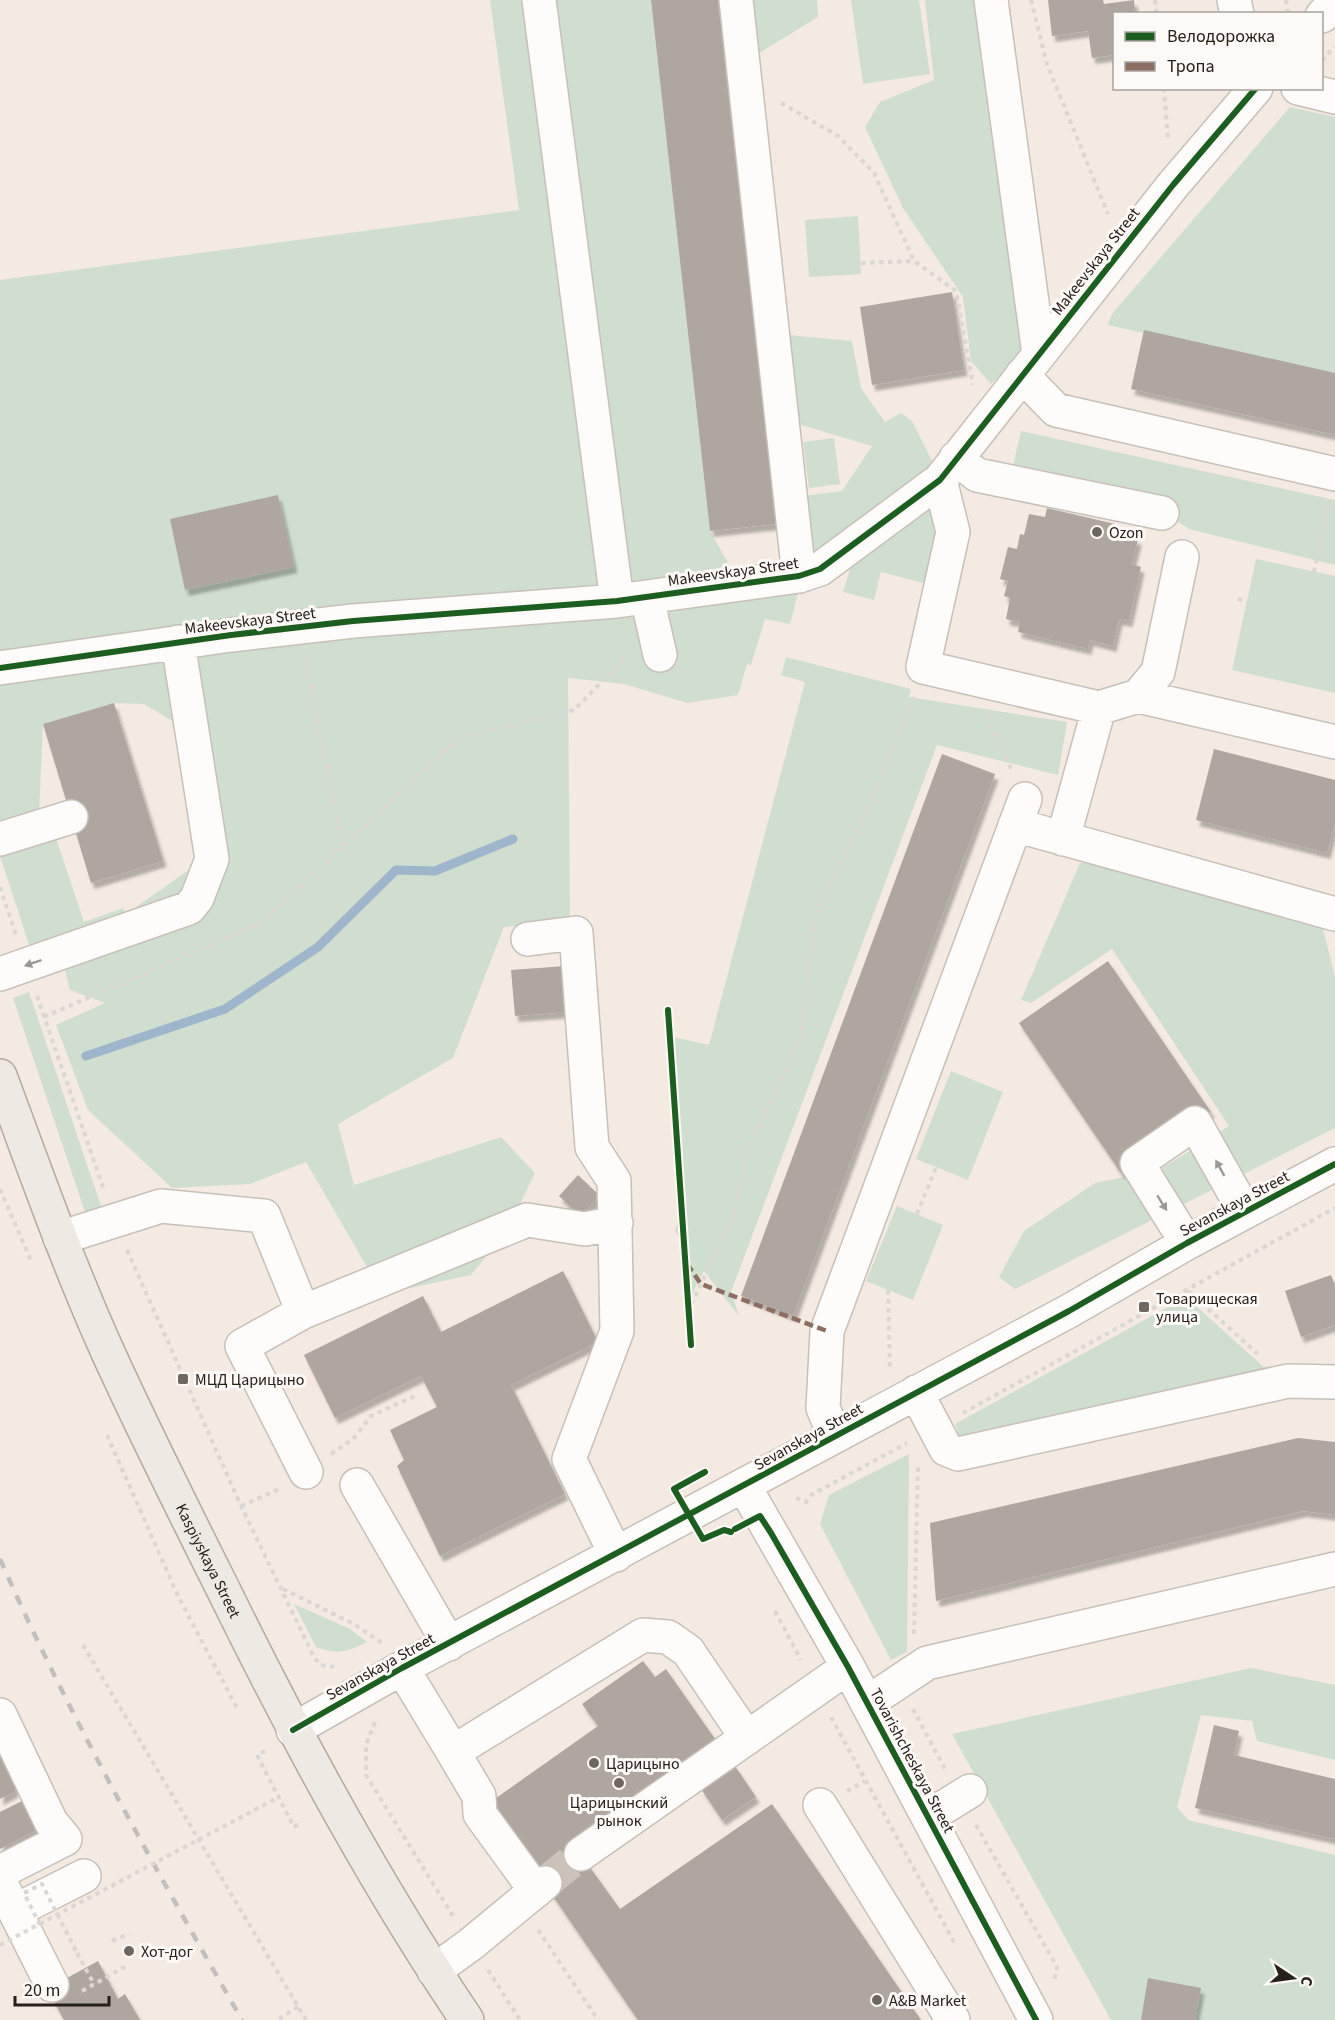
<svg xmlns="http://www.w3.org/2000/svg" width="1335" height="2020" font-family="'Source Sans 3',sans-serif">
<defs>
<filter id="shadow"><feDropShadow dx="3.5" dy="6" stdDeviation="1.5" flood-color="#0004"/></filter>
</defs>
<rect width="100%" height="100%" fill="#f4eae1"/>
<!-- green -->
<path fill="#d0ded0" d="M490,0H651L710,531L747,596L799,589L790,624L765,619L751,665L747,664L738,695L687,703L624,684L568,678L570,924L504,927L453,1058L338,1124L354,1185L501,1137L535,1173L507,1231L471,1275L396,1291L367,1267L306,1162L250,1184L172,1188L88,1110L56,1025L105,1003L70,990L62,959L33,957L0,856L56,838L84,922L123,908L126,914L203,860L174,722L144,704L114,703L43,724L39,815L0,827V280L519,210Z
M752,0H817L818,17L756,55Z
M851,0H919L930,74L863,84Z
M925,0H981L1027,351L991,384L971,361L963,297L903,208L865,127L880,102L934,80Z
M1290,107L1335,117V376L1108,325L1112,314Z
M858,216L861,274L809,277L805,220Z
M788,335L852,341L861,388L885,422L901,413L912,421L934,465L806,560L796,497L842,491L872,446L798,424Z
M1021,431L1335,500V565L1189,529L1146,501L1011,474Z
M834,438L840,484L809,488L803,442Z
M930,501L944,527L931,585L881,572L874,600L843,592L853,560Z
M1256,559L1335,576V693L1232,670Z
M786,657L911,689L909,697L1067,722L1058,775L937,745L731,1292L739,1316L704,1271L690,1298L687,1249L675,1231L684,1201L673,1037L709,1045L805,682L781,675Z
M1080,863H1110L1322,925L1335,977V1128L1015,1289L999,1277L1024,1231L1095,1183L1159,1170L1229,1126L1112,949L1031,1003L1021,1000Z
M29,992L102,1209L86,1215L13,998Z
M951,1071L1003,1092L968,1180L916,1159Z
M897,1206L943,1225L913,1300L866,1281Z
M1186,1297L1276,1378L964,1450L955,1424Z
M909,1454L907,1652L891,1660L820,1524L829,1495Z
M294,1604L350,1629L367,1642C348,1652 337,1655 316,1647Z
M1251,1668L1335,1685V1760L1257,1741L1252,1721L1201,1715L1177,1807L1188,1820L1335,1855V2020H1111L952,1734Z"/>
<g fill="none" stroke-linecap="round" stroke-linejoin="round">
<!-- stream -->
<path stroke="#9fb5cb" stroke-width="9" d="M86,1056L225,1009L318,947L396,870L435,871L513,839"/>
</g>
<!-- building -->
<path fill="#aea69f" filter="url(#shadow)" d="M651,0H718L777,524L710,531Z
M1048,0H1103L1104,4L1134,0L1135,14H1114V55L1092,58L1088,31L1052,36Z
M952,292L964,370L872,385L860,307Z
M1144,330L1335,373V435L1131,389Z
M278,495L294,567L185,590L170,519Z
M1047,508L1115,524L1113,533L1138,539L1132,564L1141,567L1129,621L1119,619L1113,646L1090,640L1088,649L1018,632L1020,622L1006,619L1010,598L1004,596L1008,581L1000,579L1008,547L1017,549L1020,534L1024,535L1029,514L1045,517Z
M114,703L163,861L91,883L43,724Z
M1214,749L1335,780V823L1327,853L1196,820Z
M942,754L995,774L793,1316L741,1296Z
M1108,961L1211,1112L1121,1173L1019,1023Z
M566,966L569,1012L515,1016L511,970Z
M578,1175L600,1196L580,1216L559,1196Z
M563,1271L598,1342L511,1385L565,1494L440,1556L397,1466L404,1460L390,1430L437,1407L421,1376L335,1418L304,1355L423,1296L441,1332Z
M1331,1275L1335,1286V1325L1301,1337L1285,1291Z
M1298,1438L1335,1442V1515L1303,1511L936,1601L930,1523Z
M643,1661L655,1677L666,1669L715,1739L571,1841L620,1909L772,1804L921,2020H638L489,1803L598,1726L582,1704Z
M1214,1725L1239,1731L1234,1755L1335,1779V1839L1195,1808Z
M0,1755L16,1787L14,1792L0,1799Z
M735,1766L756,1797L722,1820L701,1789Z
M24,1800L39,1829L0,1849V1812Z
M98,1961L118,1999L125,1994L140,2020H64L47,1989Z
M1148,1978L1201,1988L1195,2020H1141Z"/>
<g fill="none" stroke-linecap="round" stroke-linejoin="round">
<!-- minor-tunnel -->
<path stroke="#cbc2b9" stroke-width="33" stroke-dasharray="33 16" stroke-linecap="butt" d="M545,1883L581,1854"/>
<!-- minor casing -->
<g stroke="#c7c0b8" stroke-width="36">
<path id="minor" d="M539,0L617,601
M736,0L799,576
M991,0L1039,354
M1234,0L1237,14
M1322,16L1335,2
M1298,88L1335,97
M1022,375L1056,410L1335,474
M956,458L977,475L1162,513
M940,480L953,532L923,667L1099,708L1138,696L1335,742
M647,597L660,655
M0,668L231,635L353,621L617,601L799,576L820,569L940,480L1173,185L1256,88
M1138,696L1158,672L1182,557
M1015,825L1335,914
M0,839L71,817
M1063,839L1099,708
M528,939L576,933L592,1147L614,1181L617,1331L569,1459L616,1555
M0,974L189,908L197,898L212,859L178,642
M60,1238L161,1206L264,1216L303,1312L242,1346L306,1472
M1187,1243L1137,1163L1195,1123L1245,1212
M303,1312L527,1220L585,1229L616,1223
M916,1392L946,1449L958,1454L1288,1381L1335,1382
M835,1436L823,1408L827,1331L1025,799
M357,1485L449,1644
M744,1486L848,1667L1036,2020
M402,1668L453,1752L643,1635L668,1637L688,1651L747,1738
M867,1703L927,1663L1335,1569
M0,1715L51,1822L65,1839L0,1872
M293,1730L402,1668L1069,1311L1187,1243L1335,1164
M453,1752L479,1796L480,1814L536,1891
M820,1805L953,2020
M928,1817L970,1791
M581,1854L848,1667
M0,1882L52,1985
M15,1911L84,1876
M434,1971L471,1944L545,1883"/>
</g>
<!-- major casing -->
<g stroke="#b4a99d" stroke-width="36">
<g id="major">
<path id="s1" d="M0,1076C34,1167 66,1259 106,1348C143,1430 184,1511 224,1591C296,1738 375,1884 467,2020"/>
</g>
</g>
<!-- path -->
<path stroke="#dad7d4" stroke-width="4" stroke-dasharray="4.5 4.5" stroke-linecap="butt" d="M1031,0L1047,64L1108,214
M1155,0L1157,14
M1286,0L1288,14
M1322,61L1334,47
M1164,88L1168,139
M781,103L838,136L874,173L914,261L956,291L973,385
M861,263L914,261
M1314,572L1328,506
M1238,599L1247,601
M305,658L343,847
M986,716L1012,771
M0,887L16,935
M37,996L104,1190
M668,1010L691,1345
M44,1017L261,923L459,738L574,710L627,656
M0,1189L32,1263
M917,1214L936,1167
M127,1250L241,1506L313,1655L320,1665L335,1667
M888,1290L890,1370
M1188,1291L1258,1354
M687,1312L732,1222L748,1150L800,1040L816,913L874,796L914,696
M963,1413L1335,1208
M107,1435L178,1596L237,1708
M331,1454L353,1439L371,1416L417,1395
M796,1498L806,1502L811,1495L907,1443
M241,1506L279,1489
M283,1589L354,1624L382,1643
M775,1611L801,1660
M914,1634L918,1465
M83,1645L306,2020
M913,1709L945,1769
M831,1717L954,1942
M375,1722L366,1745V1775L453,1916
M265,1751L257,1755L294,1827L302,1822
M847,1791L865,1781
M976,1825L1057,1967L1054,1982
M538,1930L598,2020
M112,1941L129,1934
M77,1953L94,1984
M488,1970L520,2020
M82,1991L128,1965
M279,2019L298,2007"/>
<!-- minor -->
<use href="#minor" stroke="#fdfcfa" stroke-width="33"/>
<!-- major -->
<use href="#major" stroke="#eee9e3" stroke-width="33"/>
<!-- rail -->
<path stroke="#c2bfbc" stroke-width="4.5" stroke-dasharray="10 10" stroke-linecap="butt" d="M0,1559C70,1718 156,1870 242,2020"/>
<!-- path-bridge -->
<path stroke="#dad7d4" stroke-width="4" stroke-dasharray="4.5 4.5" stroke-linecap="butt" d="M40,1925L24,1893L42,1884L77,1953
M0,1945L279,1797"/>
<!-- quiet -->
<path stroke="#8d6e63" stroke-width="4.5" stroke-dasharray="9 4.5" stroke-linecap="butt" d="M687,1264L701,1284L827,1331"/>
<!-- cycleway casing -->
<g stroke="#fdf9f6" stroke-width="10">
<path id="cycleway" d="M0,668L231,635L353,621L617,601L799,576L820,569L940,480L1173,185L1256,88
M668,1010L691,1345
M705,1472L674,1489L703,1539L724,1530L731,1532
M735,1529L760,1516L771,1533L848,1667L1036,2020
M293,1730L402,1668L1069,1311L1187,1243L1335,1164"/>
</g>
<!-- cycleway -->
<use href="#cycleway" stroke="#1b5e20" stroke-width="6"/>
</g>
<!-- one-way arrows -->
<defs><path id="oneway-solid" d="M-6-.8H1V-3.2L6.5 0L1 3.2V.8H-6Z" transform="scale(1.5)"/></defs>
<g fill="#9c9995">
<use href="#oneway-solid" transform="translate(33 963) rotate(161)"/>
<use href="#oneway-solid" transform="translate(1220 1168) rotate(-119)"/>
<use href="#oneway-solid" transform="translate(1162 1203) rotate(58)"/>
</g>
<!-- markers -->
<g fill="#6e6760" stroke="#fdf9f6" stroke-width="2">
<circle cx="1097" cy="532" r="6"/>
<rect x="1138" y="1301" width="12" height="12" rx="3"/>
<rect x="177" y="1373" width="12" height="12" rx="3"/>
<circle cx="594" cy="1763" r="6"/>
<circle cx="619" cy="1783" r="6"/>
<circle cx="129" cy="1951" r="6"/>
<circle cx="877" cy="2000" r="6"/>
</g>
<g text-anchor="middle" stroke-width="6" stroke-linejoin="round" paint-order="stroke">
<!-- street labels -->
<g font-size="16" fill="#26201a" stroke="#fdf9f6">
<text transform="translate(1095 261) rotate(-52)" y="6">Makeevskaya Street</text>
<text transform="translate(733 571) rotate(-8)" y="6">Makeevskaya Street</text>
<text transform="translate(250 620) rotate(-7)" y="6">Makeevskaya Street</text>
<text transform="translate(1234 1203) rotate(-28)" y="6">Sevanskaya Street</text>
<text transform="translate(808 1436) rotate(-29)" y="6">Sevanskaya Street</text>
<text dy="6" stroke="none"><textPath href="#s1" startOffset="528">Kaspiyskaya Street</textPath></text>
<text transform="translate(380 1666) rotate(-29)" y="6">Sevanskaya Street</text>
<text transform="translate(913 1760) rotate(62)" y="6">Tovarishcheskaya Street</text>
</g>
<!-- poi labels -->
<g font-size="16" fill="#26201a" stroke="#fdf9f6" text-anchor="start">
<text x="1109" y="538">Ozon</text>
<text x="1156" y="1304">Товарищеская<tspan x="1156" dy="18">улица</tspan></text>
<text x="195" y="1385">МЦД Царицыно</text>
<text x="606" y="1769">Царицыно</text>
<text x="619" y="1808" text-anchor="middle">Царицынский<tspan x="619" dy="18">рынок</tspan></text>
<text x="141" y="1957">Хот-дог</text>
<text x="889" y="2006">A&amp;B Market</text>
</g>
</g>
<!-- legend -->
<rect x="1113" y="12" width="210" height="78" fill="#fdf9f6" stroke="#a7a29e" stroke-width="1.5"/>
<rect x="1125" y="32" width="30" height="9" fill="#1b5e20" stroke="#a7a29e" stroke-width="1.5"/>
<text x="1167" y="42" font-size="18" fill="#26201a">Велодорожка</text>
<rect x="1125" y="62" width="30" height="9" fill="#8d6e63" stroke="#a7a29e" stroke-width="1.5"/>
<text x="1167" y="72" font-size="18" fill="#26201a">Тропа</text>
<!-- north arrow -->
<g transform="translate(1293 1978) rotate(103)" stroke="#fdf9f6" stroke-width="4.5" paint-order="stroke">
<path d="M0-4.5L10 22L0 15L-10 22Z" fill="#26201a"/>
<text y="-9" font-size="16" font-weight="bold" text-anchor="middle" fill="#26201a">С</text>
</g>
<!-- scale -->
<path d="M15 1996v9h94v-9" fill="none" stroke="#26201a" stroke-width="3"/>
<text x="24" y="1996" font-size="18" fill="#26201a" stroke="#fdf9f6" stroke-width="4.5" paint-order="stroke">20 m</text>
</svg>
